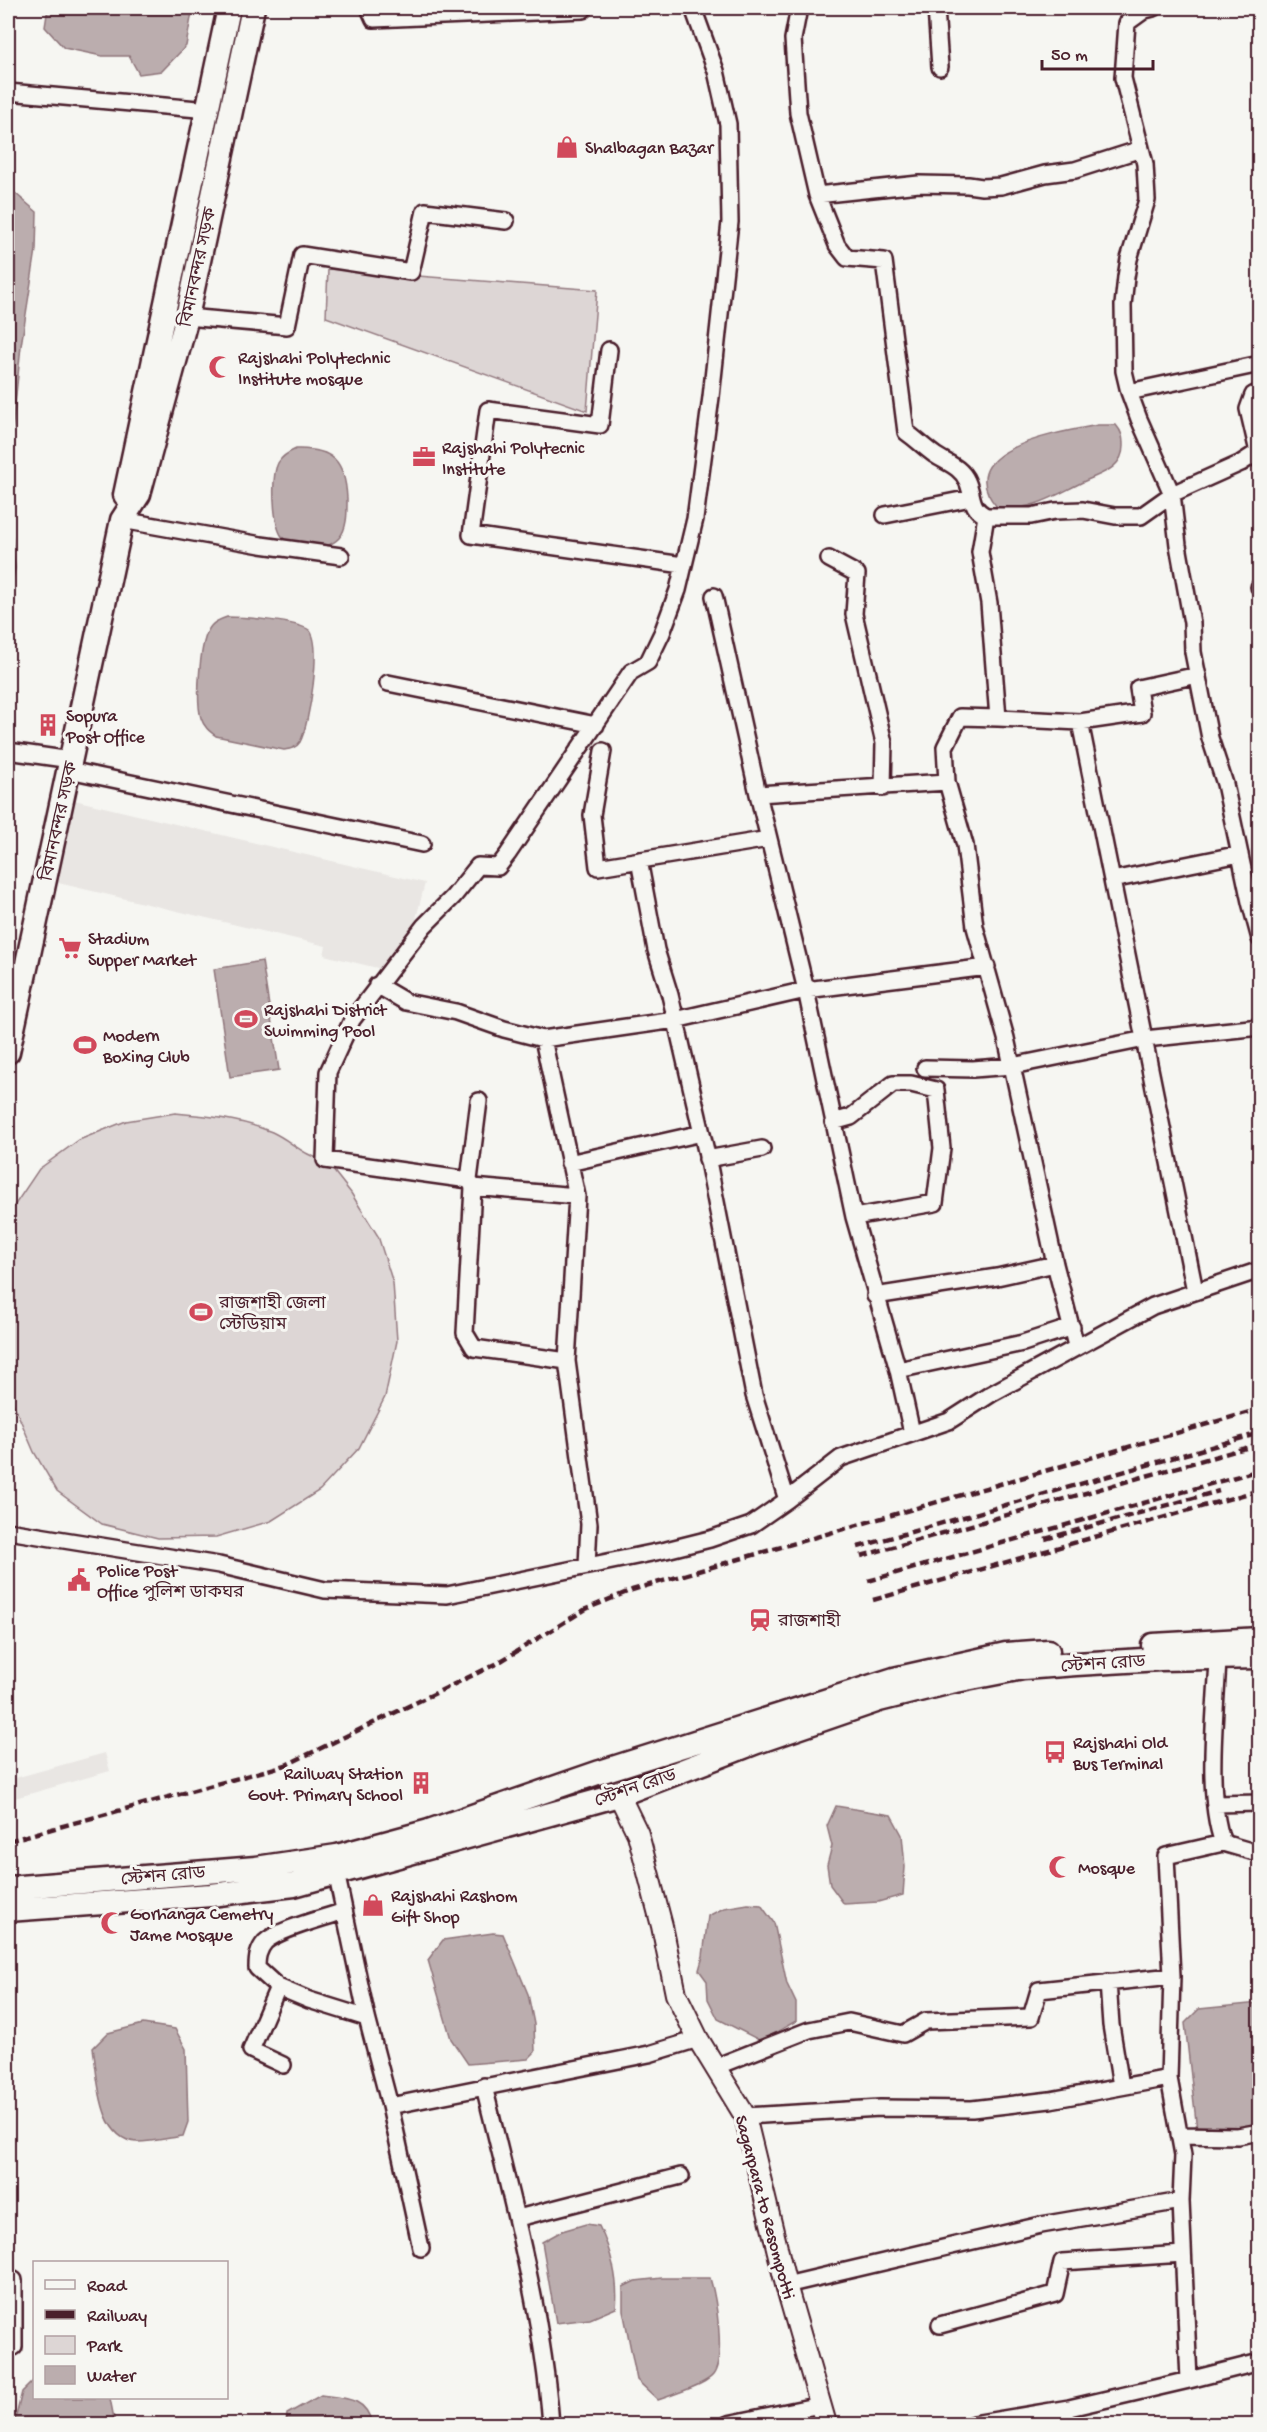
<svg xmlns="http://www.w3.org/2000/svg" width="1267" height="2432" font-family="'Gochi Hand','Noto Sans Bengali',sans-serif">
<rect width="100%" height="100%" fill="#f6f6f2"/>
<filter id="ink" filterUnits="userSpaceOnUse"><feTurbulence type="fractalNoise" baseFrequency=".0167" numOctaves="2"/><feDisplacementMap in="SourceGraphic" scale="12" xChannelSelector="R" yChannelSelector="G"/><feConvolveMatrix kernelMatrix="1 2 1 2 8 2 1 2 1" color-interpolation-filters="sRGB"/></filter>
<g filter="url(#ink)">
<!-- built -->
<path fill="#e9e6e3" d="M74,800L425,883L402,974L324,955L326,946L54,882Z
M105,1753L110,1771L8,1800V1780Z"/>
<!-- green -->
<path fill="#ddd6d5" stroke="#947a80" stroke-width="1.5" d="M328,269L597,290L587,411L326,317Z
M175,1113C209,1116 240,1119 272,1132C290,1140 305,1157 325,1160L351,1193L378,1236L393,1283L397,1341L385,1397L359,1448L320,1490L271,1521L216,1537L158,1538L102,1524L57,1491L34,1452L8,1391V1220L12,1209L39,1169L79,1140L126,1121Z"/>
<!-- water -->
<path fill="#bbadae" stroke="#8e747a" stroke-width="1.5" d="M48,8H192V12L186,46L162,71L139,74L129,56H102L64,48L45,27Z
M8,187L37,212L36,250L21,346L8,472Z
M1098,425H1116C1122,432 1123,437 1123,446C1123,468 1102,473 1085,481C1055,495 1033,512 997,507C948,449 1061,432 1098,425Z
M296,449C333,448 345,461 347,498C347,510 348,528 339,538C326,552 292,552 281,535C273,521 271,477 278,463C282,456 289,452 296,449Z
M8,505L15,568L8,608Z
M227,617C243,617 297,621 309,630C323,642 309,726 300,742C296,748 291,749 284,750L216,736C209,731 204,727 201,718C196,701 199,640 211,626C215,621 221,619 227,617Z
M262,961L279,1070L230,1077L214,969Z
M836,1806L891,1815L902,1835L905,1867L903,1895L878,1902L844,1904L830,1885L827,1865L832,1846L827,1826Z
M748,1904L761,1905L774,1923L787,1984L796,2003V2021L761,2041L718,2019L708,1999L707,1981L699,1970L703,1956L708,1916L724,1908Z
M493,1933L503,1934L528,1994L534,2024L535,2052L528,2059L468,2064L451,2039L428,1960L443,1940Z
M1259,2003V2130H1197L1185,2023L1199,2009Z
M143,2024L175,2029L186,2049L188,2122L183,2136C169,2138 152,2142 137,2142C98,2140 98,2076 93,2048L108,2033Z
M586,2224L599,2226C611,2250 619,2280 616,2308L590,2319L556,2323L542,2242L562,2231Z
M662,2278H710C716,2298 726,2358 713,2375C705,2385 672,2395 658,2400L637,2380L623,2310V2287L635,2281Z
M34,2380V2398H110L115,2424H14L22,2392Z
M321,2395C345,2398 366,2397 372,2424H286L287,2414Z"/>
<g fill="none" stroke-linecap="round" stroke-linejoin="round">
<!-- street casing -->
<g stroke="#4a1f2b" stroke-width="20">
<path id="street" d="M369,8L374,19L583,10
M799,8L793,39L798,113L817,195L837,245L847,258L884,261L906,432C916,439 925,448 935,455C947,463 961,467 967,481C974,496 969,507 986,516L980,552L989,603L998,718L1080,722L1142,713L1138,688L1198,675
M936,8L940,67
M1153,8L1145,10L1127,23L1123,78L1145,164L1147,200L1129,259L1126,277L1123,305L1124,371L1129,392L1139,419L1172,494L1178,545L1192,623L1193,652L1210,738L1225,784L1250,902L1260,939
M8,92L209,110
M817,195L919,184L968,185L982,187L1001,186L1045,174L1075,170L1141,149
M187,317L287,326L302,255L411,272L425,211L506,221
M609,350L600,425L488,410L471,535L683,565
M1129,392L1260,364
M885,515L971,498
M986,516H1031L1055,511L1083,510L1115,516H1141L1172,494L1241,463L1258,452L1248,409L1253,395L1260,392
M122,520L261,545L341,556
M829,559L857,574L854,614L884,743L883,788
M1259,587L1260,586
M714,596L758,794L806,990L854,1217L898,1370L912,1433
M388,683L596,725
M998,718L960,717L945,747L947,782L965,845L975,927L1006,1038L1055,1264L1076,1346
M1080,722L1195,1291
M8,751L71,760
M603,751L592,815L598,867L769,839
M69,770L422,844
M758,794L947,782
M639,860L656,950L670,995L706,1151L754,1395L787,1500
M1112,880L1240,854
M377,985L406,1002L456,1012L504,1029L543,1039L675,1020L806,990L987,967
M543,1039L577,1196L567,1361
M925,1068L973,1069L1012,1066L1145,1039L1260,1027
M833,1122L851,1117L893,1084H911L936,1090L942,1148L935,1203L854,1217
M707,1159L762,1149
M569,1163L702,1133
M469,1180L479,1101
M473,1187L469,1180L325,1160L328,1072L352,1020L424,926L453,897L478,866L498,867L508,854L631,672L648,662L662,633L678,590L695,519L711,397L730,222L728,124L716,71L693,8
M577,1196L473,1187L465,1333L474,1348L567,1361L589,1524L587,1566
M875,1296L997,1277L1055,1264
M898,1370L1023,1343L1072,1327
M8,1531L219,1565L325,1590L447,1595L666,1550L710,1539L751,1525L787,1500L841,1458L949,1421L991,1394L1153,1306L1260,1270
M1218,1659C1216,1712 1205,1793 1223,1843L1254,1852
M1215,1804L1260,1803
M336,1872L367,2018L390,2106L649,2054L698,2039
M1108,1982L1111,2025L1121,2086
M278,1987L257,1968C257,1958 258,1950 265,1942C279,1929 325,1918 344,1911
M283,2065L251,2050L278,1987L309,2000L367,2018
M715,2067L809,2030L849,2022L903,2034L926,2021L1031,2017L1039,1990L1172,1976
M1169,2078L1183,2155L1181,2201L1189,2380L1260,2362
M484,2086C511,2198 542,2309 551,2424
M390,2106L421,2248
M745,2116L880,2108L972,2109L1050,2100L1169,2078L1172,1976L1166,1856L1223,1843
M1179,2135L1238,2136L1260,2132
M518,2218L681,2176
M786,2285L1041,2225L1181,2201
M940,2325L1055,2294L1062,2262L1183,2254
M8,2347H14V2280
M728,2424L820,2405
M973,2424L1069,2408L1189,2380
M1059,2424L1069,2408"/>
</g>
<!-- secondary casing -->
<g stroke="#4a1f2b" stroke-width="24">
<path id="secondary" d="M619,1795L638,1834L662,1926L676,1994L698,2039L745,2116L786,2285L826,2424"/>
</g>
<!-- primary casing -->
<g stroke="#4a1f2b" stroke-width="27">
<path id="primary" d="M125,495L229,8
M8,1052L122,520L139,494L187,317L253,8
M1153,1645L1260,1639
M8,1888L256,1868L337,1856L429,1831L600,1772L894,1679L1006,1654L1048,1651
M8,1910L211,1895L294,1885L619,1795L757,1742L879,1700L951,1682L1023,1668L1076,1664L1160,1659L1260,1657"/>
</g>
<!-- street -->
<use href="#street" stroke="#f6f6f2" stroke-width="15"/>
<!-- secondary -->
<use href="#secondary" stroke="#f6f6f2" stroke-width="20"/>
<!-- primary -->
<use href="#primary" stroke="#f6f6f2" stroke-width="22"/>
<!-- rail -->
<path stroke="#4a1f2b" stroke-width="4.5" stroke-dasharray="9 4.5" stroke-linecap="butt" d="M1045,1539L1219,1491
M858,1547L1260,1433
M861,1556L1260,1444
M868,1581L1260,1470
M873,1600L1260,1490
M8,1841L286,1765L496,1664L586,1609L632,1590L1260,1409"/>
</g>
</g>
<!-- icons -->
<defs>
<g id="shop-bare" transform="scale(1.8)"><path d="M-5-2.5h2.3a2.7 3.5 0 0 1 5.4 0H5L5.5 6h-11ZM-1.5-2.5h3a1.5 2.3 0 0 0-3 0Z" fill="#d1495b" stroke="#f6f6f2" stroke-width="2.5" paint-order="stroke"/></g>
<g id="mosque-bare" transform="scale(1.8)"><path d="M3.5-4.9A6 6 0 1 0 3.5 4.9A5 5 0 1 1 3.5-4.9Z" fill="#d1495b" stroke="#f6f6f2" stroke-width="2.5" paint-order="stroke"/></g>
<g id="office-bare" transform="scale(1.8)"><path d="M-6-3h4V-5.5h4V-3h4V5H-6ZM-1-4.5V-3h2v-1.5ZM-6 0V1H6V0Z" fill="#d1495b" stroke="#f6f6f2" stroke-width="2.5" paint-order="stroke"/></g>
<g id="building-bare" transform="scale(1.8)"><path d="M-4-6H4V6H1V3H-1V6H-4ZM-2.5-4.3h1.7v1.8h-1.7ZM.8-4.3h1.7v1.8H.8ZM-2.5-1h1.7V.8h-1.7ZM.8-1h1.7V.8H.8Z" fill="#d1495b" stroke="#f6f6f2" stroke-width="2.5" paint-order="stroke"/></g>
<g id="supermarket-bare" transform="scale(1.8)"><path d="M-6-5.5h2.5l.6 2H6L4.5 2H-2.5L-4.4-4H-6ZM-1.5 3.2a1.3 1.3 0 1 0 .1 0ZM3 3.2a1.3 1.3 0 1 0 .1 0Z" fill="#d1495b" stroke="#f6f6f2" stroke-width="2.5" paint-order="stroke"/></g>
<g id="stadium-bare" transform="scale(1.8)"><path d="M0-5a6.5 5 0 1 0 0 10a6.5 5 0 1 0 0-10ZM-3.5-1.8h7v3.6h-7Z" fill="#d1495b" stroke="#f6f6f2" stroke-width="2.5" paint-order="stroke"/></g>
<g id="civic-bare" transform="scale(1.8)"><path d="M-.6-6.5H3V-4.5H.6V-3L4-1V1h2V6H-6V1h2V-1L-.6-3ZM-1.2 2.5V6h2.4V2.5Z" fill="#d1495b" stroke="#f6f6f2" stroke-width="2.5" paint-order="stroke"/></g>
<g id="station-bare" transform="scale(1.8)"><path d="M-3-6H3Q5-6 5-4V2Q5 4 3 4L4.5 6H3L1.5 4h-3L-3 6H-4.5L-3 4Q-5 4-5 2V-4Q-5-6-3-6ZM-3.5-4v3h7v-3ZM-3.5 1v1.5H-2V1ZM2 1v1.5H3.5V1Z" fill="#d1495b" stroke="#f6f6f2" stroke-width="2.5" paint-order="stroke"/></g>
<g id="bus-bare" transform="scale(1.8)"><path d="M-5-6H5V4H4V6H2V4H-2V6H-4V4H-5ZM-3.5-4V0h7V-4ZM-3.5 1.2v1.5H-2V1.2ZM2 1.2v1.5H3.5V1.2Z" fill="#d1495b" stroke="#f6f6f2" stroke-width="2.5" paint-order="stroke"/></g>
</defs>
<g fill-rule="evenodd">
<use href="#shop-bare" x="567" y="147"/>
<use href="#mosque-bare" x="220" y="367"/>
<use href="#office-bare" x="424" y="457"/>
<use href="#building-bare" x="48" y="725"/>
<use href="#supermarket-bare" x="70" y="948"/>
<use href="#stadium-bare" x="246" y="1019"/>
<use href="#stadium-bare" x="85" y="1045"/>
<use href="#stadium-bare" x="201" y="1312"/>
<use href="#civic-bare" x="79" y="1580"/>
<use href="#station-bare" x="760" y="1620"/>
<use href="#bus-bare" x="1055" y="1752"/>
<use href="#building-bare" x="421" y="1783"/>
<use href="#mosque-bare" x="1060" y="1867"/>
<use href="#shop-bare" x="373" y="1905"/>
<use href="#mosque-bare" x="112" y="1923"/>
</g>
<g text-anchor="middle" stroke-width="6" stroke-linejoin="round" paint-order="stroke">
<!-- poi labels -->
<g font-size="18" fill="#4a1f2b" stroke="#f6f6f2" text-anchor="start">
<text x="585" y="153">Shalbagan Bazar</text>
<text x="238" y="363">Rajshahi Polytechnic<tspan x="238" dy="21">Institute mosque</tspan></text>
<text x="442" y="453">Rajshahi Polytecnic<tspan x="442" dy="21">Institute</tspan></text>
<text x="66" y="721">Sopura<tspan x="66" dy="21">Post Office</tspan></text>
<text x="88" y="944">Stadium<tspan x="88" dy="21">Supper Market</tspan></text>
<text x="264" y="1015">Rajshahi District<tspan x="264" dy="21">Swimming Pool</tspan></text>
<text x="103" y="1041">Modern<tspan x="103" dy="21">Boxing Club</tspan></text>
<text x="219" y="1308">রাজশাহী জেলা<tspan x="219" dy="21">স্টেডিয়াম</tspan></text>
<text x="97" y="1576">Police Post<tspan x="97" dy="21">Office পুলিশ ডাকঘর</tspan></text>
<text x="778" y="1626">রাজশাহী</text>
<text x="1073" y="1748">Rajshahi Old<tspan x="1073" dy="21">Bus Terminal</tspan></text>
<text x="403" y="1779" text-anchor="end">Railway Station<tspan x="403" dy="21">Govt. Primary School</tspan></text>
<text x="1078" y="1873">Mosque</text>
<text x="391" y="1901">Rajshahi Rashom<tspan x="391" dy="21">Gift Shop</tspan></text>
<text x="130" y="1919">Gorhanga Cemetry<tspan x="130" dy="21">Jame Mosque</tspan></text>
</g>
<!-- street labels -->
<g font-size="18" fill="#4a1f2b" stroke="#f6f6f2">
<text transform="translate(197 267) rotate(-78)" y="6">বিমানবন্দর সড়ক</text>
<text transform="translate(58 821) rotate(-78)" y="6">বিমানবন্দর সড়ক</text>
<text transform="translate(1103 1663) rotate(-4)" y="6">স্টেশন রোড</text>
<text transform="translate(635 1787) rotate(-19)" y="6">স্টেশন রোড</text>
<text transform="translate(163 1875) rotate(-5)" y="6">স্টেশন রোড</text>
<text transform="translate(766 2207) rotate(75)" y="6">Sagarpara to Resompotti</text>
</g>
</g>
<!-- margin -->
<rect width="1267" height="2432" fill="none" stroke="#f6f6f2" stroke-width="30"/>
<rect x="15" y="15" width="1237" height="2402" fill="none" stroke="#4a1f2b" stroke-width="2" filter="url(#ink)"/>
<!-- legend -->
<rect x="33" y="2261" width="195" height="138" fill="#f6f6f2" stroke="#b1a0a2" stroke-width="1.5"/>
<rect x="45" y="2280" width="30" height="9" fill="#f6f6f2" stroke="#b1a0a2" stroke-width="1.5"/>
<text x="87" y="2291" font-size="18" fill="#4a1f2b">Road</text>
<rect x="45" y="2310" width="30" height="9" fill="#4a1f2b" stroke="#b1a0a2" stroke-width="1.5"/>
<text x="87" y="2321" font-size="18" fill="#4a1f2b">Railway</text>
<rect x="45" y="2336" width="30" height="18" fill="#ddd6d5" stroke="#b1a0a2" stroke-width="1.5"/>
<text x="87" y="2351" font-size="18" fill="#4a1f2b">Park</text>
<rect x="45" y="2366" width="30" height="18" fill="#bbadae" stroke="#b1a0a2" stroke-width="1.5"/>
<text x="87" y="2381" font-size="18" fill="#4a1f2b">Water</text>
<!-- scale -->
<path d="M1042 60v9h111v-9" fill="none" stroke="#4a1f2b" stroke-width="3"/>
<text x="1051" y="60" font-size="18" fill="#4a1f2b" stroke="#f6f6f2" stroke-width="4.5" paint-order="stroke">50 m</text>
</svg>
